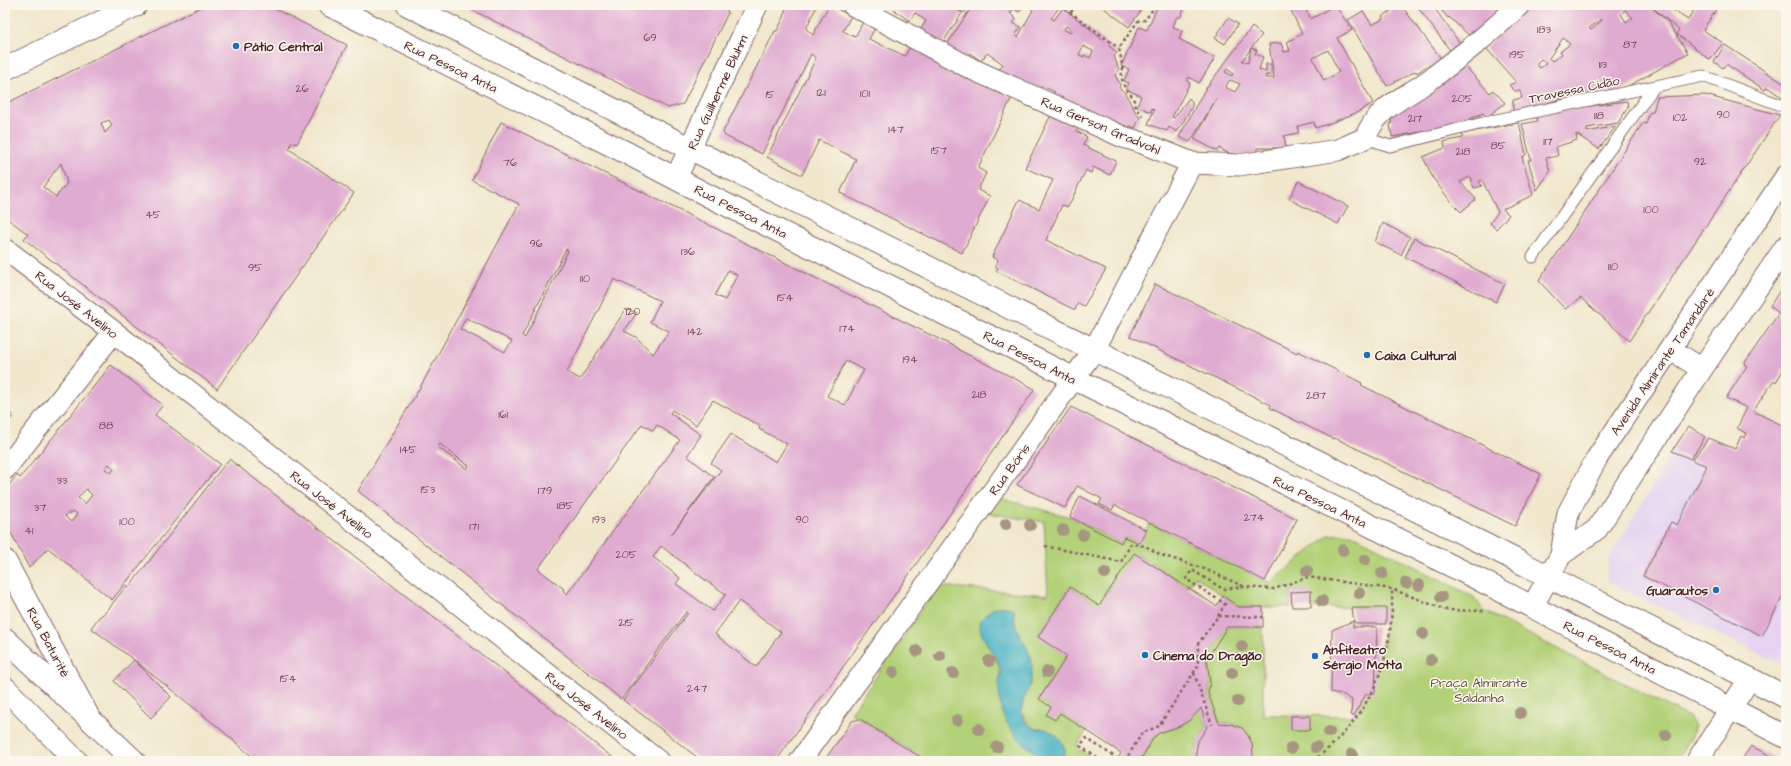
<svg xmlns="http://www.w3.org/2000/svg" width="1791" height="766" font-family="'Architects Daughter',sans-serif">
<rect width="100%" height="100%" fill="#fbf7ec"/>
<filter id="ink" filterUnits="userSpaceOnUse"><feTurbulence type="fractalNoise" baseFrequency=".025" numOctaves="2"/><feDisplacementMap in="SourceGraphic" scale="8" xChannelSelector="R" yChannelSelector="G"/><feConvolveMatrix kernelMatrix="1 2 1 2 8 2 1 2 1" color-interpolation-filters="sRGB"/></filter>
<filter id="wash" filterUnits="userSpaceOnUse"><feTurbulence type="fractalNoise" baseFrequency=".012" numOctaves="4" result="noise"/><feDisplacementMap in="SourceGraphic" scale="16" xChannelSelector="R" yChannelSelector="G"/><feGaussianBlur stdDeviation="0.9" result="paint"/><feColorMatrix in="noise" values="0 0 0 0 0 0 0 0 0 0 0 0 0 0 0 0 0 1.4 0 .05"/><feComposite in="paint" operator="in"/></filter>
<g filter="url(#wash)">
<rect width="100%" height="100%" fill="#f0e7cc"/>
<!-- built -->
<path fill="#e5d3f1" d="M1673,453L1707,466L1786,500V666L1607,582L1608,560Z"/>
<!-- green -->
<path fill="#b3d178" stroke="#7e7852" d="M998,498L1070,517L1121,543L1124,537L1134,541V540L1140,542L1150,523L1270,583L1329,535L1351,534L1474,597L1484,611L1689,717L1694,726L1692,736L1677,761H1251C1255,738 1244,722 1219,723L1208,693L1210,683L1208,663L1209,655L1227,627H1263V715L1353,716C1372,683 1386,646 1386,608L1310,607V592H1290V607H1239L1195,576L1188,587L1135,553L1099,606L1070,587L1038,636L1067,656L1039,699L1087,730L1076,747L1095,761H1062L1065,752L1064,747L1056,736L1045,729H1036L1029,725L1022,712L1023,699L1028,689L1024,641L1018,634L1015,626L1014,609C1006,606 998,605 991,610C967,626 995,651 999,667C1001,674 998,679 999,685C1000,690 1003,695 1005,700C1010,713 1015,727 1021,740C1025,748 1037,751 1042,761H927L851,713L938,586L1048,595L1044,522L987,513Z
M1199,708L1202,709L1207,727C1199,738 1193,747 1198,761H1140L1154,737L1161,732L1180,726L1190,720Z"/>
<!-- water -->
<path fill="#44b0c2" stroke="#476876" d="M997,607H1007L1014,609C1012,635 1031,643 1032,666C1032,674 1031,683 1028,690C1024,700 1018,708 1024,719C1026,723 1031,727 1035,729C1038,730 1041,728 1044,729C1057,732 1071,749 1062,761H1042C1037,752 1030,749 1022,742C1016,737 1011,730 1007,723C1000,712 998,696 999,684C999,680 1001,676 1001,672C998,648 958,626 997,607Z"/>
<g id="blocks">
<!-- building -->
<path fill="#e0abd1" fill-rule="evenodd" d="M205,5H267L347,45L297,144L292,142L289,149L354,193L217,389L24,239L28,234L5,217V104ZM109,120L112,125L105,133L101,123ZM61,163L67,183L56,197L43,187Z
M472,5H725L728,13L683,104L668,108L470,9Z
M787,5H817L806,29L813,35L829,5L851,16L843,31L855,37L863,22L875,28L869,39L905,56L910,46L1012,97L978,168L986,173L978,190L990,196L962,253L840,193L856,159L819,140L802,175L767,157L816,58L811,54L762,154L725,136L723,132L775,31H777L785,15L784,14Z
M888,5H970L964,13L953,5L952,7L962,13L940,47L932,36L921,29L926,21L915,13L909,21Z
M973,5H1024L1019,12L1014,9L1010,13L1016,19L1013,23L1021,27L1015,35L1018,37L1033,10L1026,5H1055L1059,8L1051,18L1054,20L1063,8L1089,28L1117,53L1114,56L1119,70L1115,75L1120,84L1119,88L1124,92L1138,116L1140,117L1135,128L1130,126L1129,128L1106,118L1105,122L1073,107L1075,104L1065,99L1064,101L1053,96L1055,92L1042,86L1040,91L998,71L1003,64L987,53L981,61L970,53L966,60L944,49ZM1066,26L1072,30L1070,33L1064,29ZM1083,46L1093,51L1090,58L1084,55V57L1079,55Z
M1100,5H1138L1142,9L1129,27Z
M1158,5H1176L1184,9L1180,18L1177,16L1173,27L1182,30L1179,39L1215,58L1199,83L1189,77L1187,81L1190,83L1172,117L1174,118L1189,98L1192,102V107L1177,132L1169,127L1167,131L1148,124L1154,110L1152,108L1151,112L1137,106L1141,96L1126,89L1129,83L1124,81L1129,69L1121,66L1139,27L1147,30Z
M1296,5H1303L1311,19L1335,5L1352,30L1337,38L1373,103L1358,112L1331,123L1315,128L1314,122L1298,126V133L1284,136L1286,148H1257V155H1239L1228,153L1219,148L1217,151L1194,139L1216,99L1190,142L1179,137L1204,91L1252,27L1262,35L1251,48L1257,50L1255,54L1263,57L1259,70L1266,72V64H1271V75H1266L1265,78H1274L1269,44L1281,43L1284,52L1290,51L1287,42L1302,34L1290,8ZM1251,48L1248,63L1242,61ZM1328,50L1339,72L1324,81L1313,58ZM1227,69L1233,73L1232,76L1225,72ZM1230,80L1240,84L1235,92L1225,87Z
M1387,5H1401L1442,60L1430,69L1428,65L1417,73L1416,71L1387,86L1348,20L1363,11L1372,25L1383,19L1382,17L1391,11Z
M1416,5H1432L1462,46L1452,53Z
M1437,5H1507L1473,39L1449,17L1448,18Z
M1527,5H1649L1668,22L1688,53L1612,95L1609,90L1582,101L1579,93L1513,114V100L1522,98L1520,91H1515L1509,85L1516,82L1486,48ZM1625,10L1633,18L1626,22L1621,14ZM1601,19L1602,20L1591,30L1589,28ZM1563,38L1570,44L1560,52L1562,54L1552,61L1549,58ZM1541,59L1546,64L1540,68L1536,64Z
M1650,5H1665L1688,20L1697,5H1712L1717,8L1703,30L1723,43L1710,60L1677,34L1679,30Z
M1228,18L1238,24L1225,44L1215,38Z
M1725,45L1786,85V100L1767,87L1765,90L1726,64L1723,68L1714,62Z
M1464,65L1490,93L1493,90L1505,103L1487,117L1483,113L1468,120L1439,130L1438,129L1392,137L1390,124L1392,123L1390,113L1398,108L1425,96L1423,93Z
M1705,95L1780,115L1629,341L1581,298L1565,309L1539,281L1643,123L1646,124L1649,113L1653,112L1657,97Z
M1627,101L1628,107L1618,123L1587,128V132L1616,126L1599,149L1576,134L1577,140L1556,147L1558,156L1546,158L1550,172L1537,190L1528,160H1531L1522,124L1538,121L1536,116L1569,109Z
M1051,115L1078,128L1076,131L1087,137L1083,145L1116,161L1110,175L1093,167L1091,173L1086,170L1068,207L1062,205L1046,240L1106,269L1084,306L1078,303L1075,310L996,271L998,268L995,267L998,260L992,257L1019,200L1039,209L1053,180L1025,168Z
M501,122L957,348V349L1033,388L1034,390L910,573L776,761H702L623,700L688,613L686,612L621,699L358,491L421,386L519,204L472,180ZM566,249L568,251L525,338L522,336ZM728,270L737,275L725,300L715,295ZM614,279L660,301L650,322L669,331L653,354L636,337L624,331L637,313L626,309L580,379L567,372ZM466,318L512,341L505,352L460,329ZM846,361L864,370L845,405L827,396ZM713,400L760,426L759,429L787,444L776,462L731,434L711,463L721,470L671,535L714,477L687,456L701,435L670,413L672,410L696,425ZM642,424L653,431L657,425L680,440L567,594L563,591L564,589L538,569ZM440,444L466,464L469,466L467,469L438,447ZM661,546L708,582L726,594L713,611L676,584L680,578L653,557ZM739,601L781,632L756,667L715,634Z
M1519,123L1526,155L1522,157L1533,195L1503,209L1509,215L1496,229L1490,223L1498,212L1482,180L1479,181L1482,186L1474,188L1470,177L1460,182L1476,199L1461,212L1451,202L1433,178L1423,157L1445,148L1444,142L1463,138L1462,133Z
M1298,181L1348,206L1338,224L1289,199Z
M1383,223L1410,237L1401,255L1375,242Z
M1414,238L1505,284L1496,302L1405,257Z
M1786,281V365L1776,382L1774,380L1753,411L1786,427V590L1762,636L1643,576L1671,522L1677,525L1707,466L1692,460L1709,438L1735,449L1741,436L1745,438L1747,434L1737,428L1747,408L1726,398L1747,366L1744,364L1779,313L1770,306Z
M1155,284L1297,353L1298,351L1362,383L1361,385L1541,474L1515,526L1335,438L1334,439L1270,408L1271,405L1130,336Z
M111,365L163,405L155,415L220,464L112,600L48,548L29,568L5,521L6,489L17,475L20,478ZM109,464L114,469L111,473L105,469ZM86,489L92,495L85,504L78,498ZM73,511L77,514L71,522L65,516L69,512L70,514Z
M1071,407L1297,519L1265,581L1115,505L1112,510L1099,504L1102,499L1077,486L1065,508L1017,485Z
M5,410L13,416L5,426Z
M1689,426L1705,437L1691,459L1672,451Z
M229,459L508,675L617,761H257L218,727L134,660L171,697L151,718L114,681L134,660L91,628L99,617L106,612L127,585L129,587Z
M1080,496L1146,530L1140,543L1124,537L1121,543L1070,517Z
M1134,553L1216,606L1223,596L1239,607H1263V627H1227L1207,659L1210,683L1208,693L1219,723L1231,724L1242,728L1247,734L1252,743L1253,755L1251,761H1198L1196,752L1198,741L1207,727L1201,708L1190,720L1180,726L1159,733L1154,737L1140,761H1117L1121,753L1060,713L1055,720L1046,715L1051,707L1039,699L1067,656L1038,637L1070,587L1099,606Z
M1311,591V607H1292L1291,592Z
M1352,608H1386V624H1358L1354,622Z
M1353,621V627H1377L1375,693L1366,694L1354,716L1351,715L1352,700L1344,695L1331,692L1332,630Z
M1291,716H1310V730H1291Z
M860,719L886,736L927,761H824L852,721Z
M1751,746L1781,761H1741Z"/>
</g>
</g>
<g filter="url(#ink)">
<use href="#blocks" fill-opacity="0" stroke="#846563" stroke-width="1"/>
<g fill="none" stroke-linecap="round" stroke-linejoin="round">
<!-- lane casing -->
<g stroke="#846563" stroke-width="13">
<path id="lane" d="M1365,138L1390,146L1487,122L1703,76L1786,107
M1533,257L1654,87"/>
</g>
<!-- street casing -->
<g stroke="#846563" stroke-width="23">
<path id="street" d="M853,5L972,69L1123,137L1140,142L1192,163L1239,165L1338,150L1365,138C1379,104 1405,99 1432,78C1462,55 1492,32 1519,5
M676,178L757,5
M5,249L114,332L658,761
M1670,349L1702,369
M5,469L114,332
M1561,555L1597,529L1702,369L1786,246
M5,560L88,715
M1532,607L1561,555L1568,513L1597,458L1786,176
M800,761L1094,350L1192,163
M1697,761L1750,678"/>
</g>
<!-- primary casing -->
<g stroke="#846563" stroke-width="24">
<path id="primary" d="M329,5L625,152L709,196L1073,378L1474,577L1786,737
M408,5L707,157L1490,547L1786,697
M5,69L136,5
M5,639L134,761
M5,688L76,761"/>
</g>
<!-- path -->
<path stroke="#846563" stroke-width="2.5" stroke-dasharray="3 3" stroke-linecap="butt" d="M1060,5L1119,48
M1071,12L1076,5
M1143,117L1136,108L1133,97L1125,89L1121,76L1123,70L1119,48L1138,21L1145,20L1156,5
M1045,546L1121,562L1131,544L1145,546L1161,555L1202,568L1243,586
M1218,616L1225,604L1186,579L1192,570L1223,589L1243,587L1274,589L1308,577L1392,589L1446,610L1484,611
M1194,673L1212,725
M1102,761L1080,746L1086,738L1121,761
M1125,761L1142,733L1159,726L1198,666V644L1218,616L1263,617
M1313,761C1370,718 1394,661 1392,590"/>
<!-- lane -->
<use href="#lane" stroke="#fff" stroke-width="11"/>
<!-- street -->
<use href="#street" stroke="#fff" stroke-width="21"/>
<!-- primary -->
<use href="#primary" stroke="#fff" stroke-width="22"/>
</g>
<!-- trees -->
<g fill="#a69680">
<circle cx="1006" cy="524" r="6"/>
<circle cx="1030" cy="525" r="6"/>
<circle cx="1063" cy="530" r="6"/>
<circle cx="1083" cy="535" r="6"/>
<circle cx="1343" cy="550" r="6"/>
<circle cx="1365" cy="560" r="6"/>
<circle cx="1307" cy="571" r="6"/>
<circle cx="1105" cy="573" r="6"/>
<circle cx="1382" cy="573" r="6"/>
<circle cx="1406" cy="583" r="6"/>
<circle cx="1419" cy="585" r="6"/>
<circle cx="1359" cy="593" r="6"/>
<circle cx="1441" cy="597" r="6"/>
<circle cx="1322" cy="601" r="6"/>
<circle cx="1423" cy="634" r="6"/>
<circle cx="1242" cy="646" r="6"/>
<circle cx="917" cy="651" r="6"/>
<circle cx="940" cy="656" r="6"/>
<circle cx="1431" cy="660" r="6"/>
<circle cx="989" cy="661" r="6"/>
<circle cx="893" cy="672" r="6"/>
<circle cx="1047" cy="672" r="6"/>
<circle cx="953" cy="673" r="6"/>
<circle cx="1232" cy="673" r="6"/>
<circle cx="1238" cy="701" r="6"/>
<circle cx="1520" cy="713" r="6"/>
<circle cx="957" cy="720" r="6"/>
<circle cx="979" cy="729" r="6"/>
<circle cx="1329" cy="732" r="6"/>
<circle cx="1666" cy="735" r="6"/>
<circle cx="997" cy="747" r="6"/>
<circle cx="1316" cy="747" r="6"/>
<circle cx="1291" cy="748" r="6"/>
<circle cx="1352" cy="754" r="6"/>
</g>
</g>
<!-- markers -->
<g fill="#1f6fb2" stroke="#fbf7ec" stroke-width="1.5">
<circle cx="236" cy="46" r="4"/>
<circle cx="1367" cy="355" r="4"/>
<circle cx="1716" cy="590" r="4"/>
<circle cx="1145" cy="655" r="4"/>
<circle cx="1315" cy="656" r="4"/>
</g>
<g text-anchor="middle" stroke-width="3" stroke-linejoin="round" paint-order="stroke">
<!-- number labels -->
<g font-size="11" fill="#704254">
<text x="1544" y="33">183</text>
<text x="650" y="41">69</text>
<text x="1630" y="48">87</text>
<text x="1517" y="58">195</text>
<text x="1603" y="68">113</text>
<text x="302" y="92">26</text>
<text x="821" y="96">121</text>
<text x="865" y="97">101</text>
<text x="770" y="98">15</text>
<text x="1462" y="102">205</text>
<text x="1723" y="118">90</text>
<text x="1599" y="119">118</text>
<text x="1680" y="121">102</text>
<text x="1415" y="122">217</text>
<text x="896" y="133">147</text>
<text x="1548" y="145">117</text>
<text x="1498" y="149">85</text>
<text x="939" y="154">157</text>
<text x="1463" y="155">218</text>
<text x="1700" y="165">92</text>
<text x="510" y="166">76</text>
<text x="1651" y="213">100</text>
<text x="153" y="218">45</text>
<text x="536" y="247">96</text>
<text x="688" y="255">136</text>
<text x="1613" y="270">110</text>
<text x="255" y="271">95</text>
<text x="585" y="282">110</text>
<text x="785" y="301">154</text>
<text x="633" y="315">120</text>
<text x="847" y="332">174</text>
<text x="695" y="335">142</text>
<text x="910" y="363">194</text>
<text x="979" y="398">218</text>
<text x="1316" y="399">287</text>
<text x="503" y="418">161</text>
<text x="106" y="429">88</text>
<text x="408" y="453">145</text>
<text x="62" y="484">33</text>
<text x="428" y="493">153</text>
<text x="545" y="494">179</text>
<text x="565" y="509">185</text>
<text x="40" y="511">37</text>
<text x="1254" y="521">274</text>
<text x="599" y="523">193</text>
<text x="802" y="523">90</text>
<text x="127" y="525">100</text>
<text x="474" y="530">171</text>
<text x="29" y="534">41</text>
<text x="626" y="558">205</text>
<text x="626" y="626">215</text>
<text x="288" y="682">154</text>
<text x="697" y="692">247</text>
</g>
<!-- poi labels -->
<g font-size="13" font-weight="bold" fill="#4a1f2b" stroke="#fbf7ec" text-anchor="start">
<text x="244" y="51">Pátio Central</text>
<text x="1375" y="360">Caixa Cultural</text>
<text x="1708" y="595" text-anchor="end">Guarautos</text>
<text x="1323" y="654">Anfiteatro<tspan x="1323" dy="15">Sérgio Motta</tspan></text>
<text x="1153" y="660">Cinema do Dragão</text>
</g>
<!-- street labels -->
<g font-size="13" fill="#4a1f2b" stroke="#fbf7ec">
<text transform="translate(451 66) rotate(26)" y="5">Rua Pessoa Anta</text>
<text transform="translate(1574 89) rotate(-12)" y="5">Travessa Cidão</text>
<text transform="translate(717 92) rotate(-65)" y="5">Rua Guilherme Bluhm</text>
<text transform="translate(1101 125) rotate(23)" y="5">Rua Gerson Gradvohl</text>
<text transform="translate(741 211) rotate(27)" y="5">Rua Pessoa Anta</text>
<text transform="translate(77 304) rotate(38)" y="5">Rua José Avelino</text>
<text transform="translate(1030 357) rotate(27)" y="5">Rua Pessoa Anta</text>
<text transform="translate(1662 361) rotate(-56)" y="5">Avenida Almirante Tamandaré</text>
<text transform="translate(1009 469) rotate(-54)" y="5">Rua Bóris</text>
<text transform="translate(1320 501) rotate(26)" y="5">Rua Pessoa Anta</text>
<text transform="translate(332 504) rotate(38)" y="5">Rua José Avelino</text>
<text transform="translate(49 642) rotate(62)" y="5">Rua Baturité</text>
<text transform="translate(1610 647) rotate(27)" y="5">Rua Pessoa Anta</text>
<text transform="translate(587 705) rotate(38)" y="5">Rua José Avelino</text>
</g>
<!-- park labels -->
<g font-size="13" fill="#6a5442" stroke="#fbf7ec">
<text x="1479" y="687">Praça Almirante<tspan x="1479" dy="15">Saldanha</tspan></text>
</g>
</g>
<!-- margin -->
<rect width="1791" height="766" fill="none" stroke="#fbf7ec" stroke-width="20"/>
</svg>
